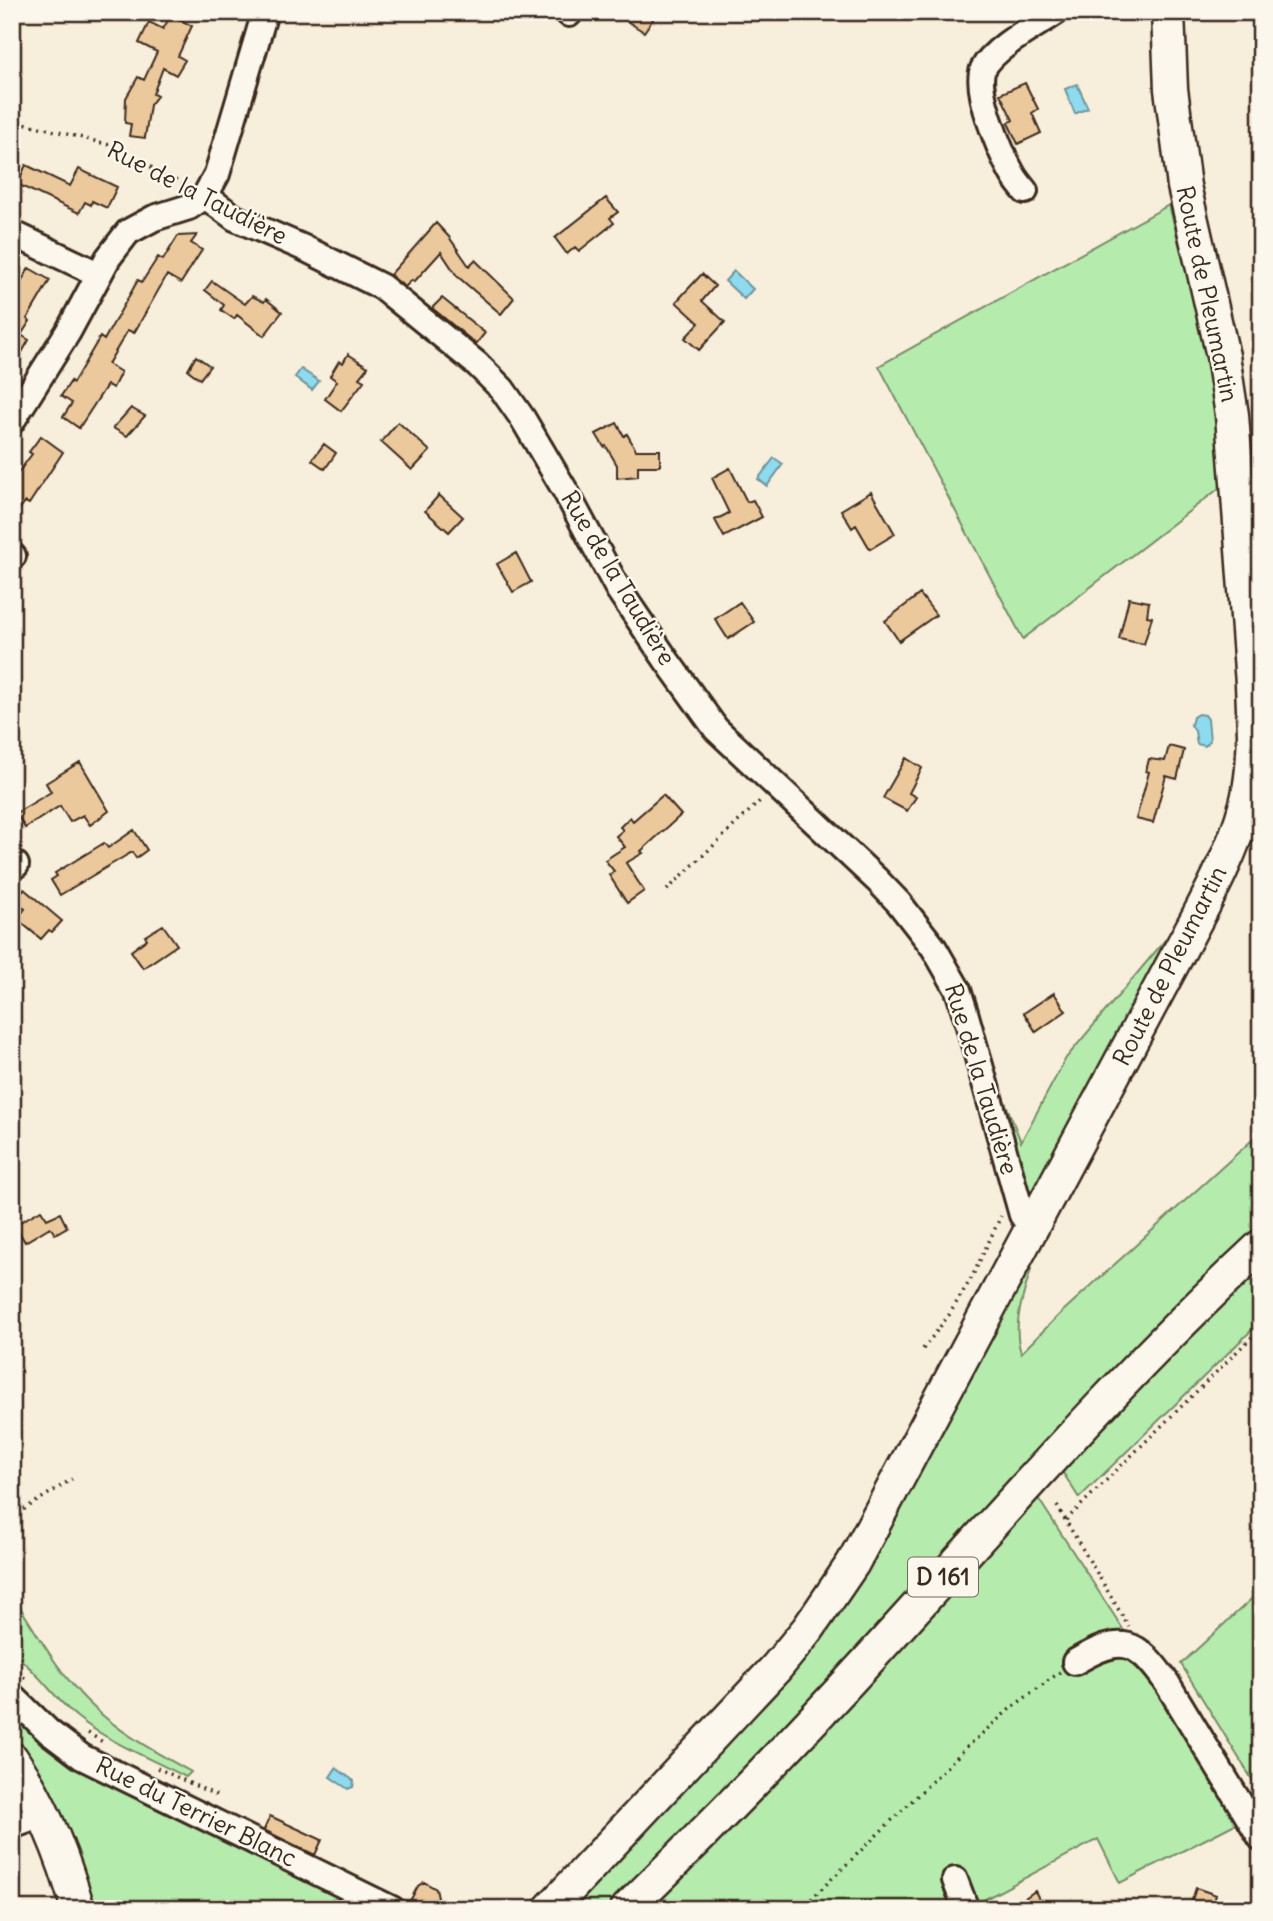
<svg xmlns="http://www.w3.org/2000/svg" width="1273" height="1921" font-family="Delius,sans-serif">
<rect width="100%" height="100%" fill="#f8eedc"/>
<filter id="ink" filterUnits="userSpaceOnUse"><feTurbulence type="fractalNoise" baseFrequency=".0143" numOctaves="2"/><feDisplacementMap in="SourceGraphic" scale="14" xChannelSelector="R" yChannelSelector="G"/><feConvolveMatrix kernelMatrix="1 2 1 2 8 2 1 2 1" color-interpolation-filters="sRGB"/></filter>
<g filter="url(#ink)">
<!-- green -->
<path fill="#b5ecae" stroke="#788b66" stroke-width="2" d="M1169,205L1207,353L1226,483L1023,639L879,366Z
M1171,933L1033,1197L1027,1196L996,1079L1021,1142L1066,1058Z
M1261,1132V1226C1204,1279 1149,1333 1095,1389C1059,1426 1025,1464 991,1502C864,1640 740,1780 605,1909H567L750,1716L1024,1265L1031,1269C1023,1297 1012,1324 1021,1353L1062,1312Z
M1261,1267V1321L1079,1498L1062,1471C1127,1401 1191,1332 1261,1267Z
M1038,1498L1121,1626L1237,1823L1120,1883L1098,1839L976,1904L962,1909H651L825,1730Z
M1261,1590V1794L1181,1664Z
M12,1595C36,1631 57,1671 88,1702C118,1732 155,1752 191,1772L186,1777C153,1760 105,1740 77,1717C55,1699 34,1667 12,1653Z
M12,1705L376,1909H92L65,1827L49,1790L29,1756L12,1733Z"/>
<!-- water -->
<path fill="#8edaee" stroke="#6d949b" stroke-width="2" d="M1077,84L1088,108L1075,114L1065,89Z
M734,271L753,289L744,299L725,281Z
M301,369L319,381L312,390L295,377Z
M774,458L783,464L767,486L758,479Z
M1198,714L1205,715L1208,719L1210,741L1205,746L1197,744L1195,731L1191,725L1193,717Z
M336,1768L354,1781L353,1787L348,1789L330,1777Z"/>
<!-- building -->
<path fill="#ecc99d" stroke="#3b2a1e" stroke-width="2" d="M613,12H658L644,32Z
M171,15L192,26L178,56L185,60L176,75L163,68L153,94L157,96L150,105L145,138L129,136L131,124L125,123L126,98L138,77L144,80L157,52L139,43L149,22L163,29Z
M1025,83L1038,109L1032,113L1041,133L1018,144L1008,123L1013,120L1000,94Z
M26,165L70,186L79,169L117,187L107,208L92,201L91,205L85,202L79,213L17,184Z
M606,198L618,212L610,218L614,223L579,251L575,247L567,254L555,238Z
M436,223L449,237L469,266L475,260L514,298L501,314L457,276L441,252L414,282L412,280L405,287L390,275Z
M197,235L191,243L202,250L181,283L167,275L134,333L128,330L108,364L121,372L113,388L107,385L79,428L63,417L72,403L61,396L71,381L73,383L100,337L104,340L138,280L142,282L158,257L163,260L178,236Z
M29,268L50,280L27,319L30,321L21,335L29,340L12,370V298Z
M702,274L715,286L702,301L725,322L699,350L685,338L699,323L676,302Z
M212,281L245,304L252,296L264,302L266,299L282,312L264,336L237,315L234,319L221,310L224,305L205,290Z
M442,298L485,333L476,344L432,308Z
M348,354L368,367L359,378L364,381L341,411L325,399L337,381L330,376L339,361L343,363Z
M196,356L210,366L200,379L188,370Z
M131,408L145,416L127,436L113,428Z
M398,422L430,451L412,470L381,442Z
M617,423L624,436L627,434L636,450H660V466H638V476L617,478V465L606,446L604,447L596,434Z
M41,436L63,452L29,504L25,502L12,519V481L32,454L29,452Z
M324,444L336,453L325,469L312,460Z
M730,468L747,502L753,500L762,517L724,537L715,520L729,513L712,478Z
M871,492L895,534L870,549L856,525L852,528L841,510Z
M439,495L463,517L449,532L425,511Z
M516,553L531,582L513,592L497,564Z
M920,594L936,615L899,641L885,621Z
M1129,598L1149,602L1147,616L1152,617L1144,644L1119,639Z
M740,602L754,622L728,639L715,619Z
M1169,746L1184,750L1177,779L1166,776L1153,823L1136,819L1149,772L1146,771L1149,759L1165,761Z
M906,758L922,768L909,793L916,797L907,811L883,798Z
M80,762L109,811L90,825L83,815L70,822L60,806L25,828L16,813L51,792L46,783Z
M663,795L681,815L641,851L643,853L626,863L644,891L627,903L609,875L614,871L605,860L625,847L616,836L623,830L620,827L630,817L633,821Z
M134,830L147,850L136,858L132,852L60,895L51,880L57,876L55,873L104,843L108,848Z
M24,889L62,921L52,932L49,930L41,939L17,919L25,909L13,899Z
M163,925L177,945L143,968L131,951L147,939L145,936Z
M1054,993L1066,1011L1036,1032L1024,1013Z
M41,1210L47,1219L60,1213L67,1227L55,1234L50,1227L25,1242L15,1225Z
M270,1816L322,1840L315,1855L264,1830Z
M424,1882L436,1889L438,1898L431,1909H422L410,1901L418,1886Z
M1196,1888L1216,1895L1212,1909H1189Z
M1035,1891L1044,1909H1009Z"/>
<g fill="none" stroke-linecap="round" stroke-linejoin="round">
<!-- minor casing -->
<g stroke="#3b2a1e" stroke-width="30">
<path id="minor" d="M567,12L569,14
M1025,191C1020,185 1015,179 1012,173C1001,153 974,90 983,69C993,48 1037,25 1056,12
M205,196L235,218L304,248L382,287L477,364L502,389L523,419L566,492L618,589L667,661L716,729L877,880L899,903L934,948L958,990L965,1012L1022,1215L1031,1228
M12,233L98,274
M12,421L68,332L108,258L128,232L154,218L189,207L205,196L217,174L265,12
M12,555L13,556
M12,863L16,865
M1075,1662C1122,1634 1136,1639 1167,1683L1261,1838
M12,1696L49,1732L82,1757L392,1909
M12,1826L45,1814
M955,1880L966,1909"/>
</g>
<!-- major casing -->
<g stroke="#3b2a1e" stroke-width="37">
<path id="major" d="M12,1759C43,1805 63,1855 78,1909
M550,1909L776,1668L808,1629L853,1563L1179,952C1204,905 1232,856 1246,804C1252,781 1253,758 1254,734L1252,684L1232,415L1223,356L1184,186L1171,89L1168,12
M627,1909C712,1826 794,1742 874,1654C1000,1516 1123,1374 1261,1246"/>
</g>
<!-- path -->
<path stroke="#3b2a1e" stroke-width="3.5" stroke-dasharray="2 5" stroke-linecap="butt" d="M12,120L110,145L184,185
M667,890L762,799
M923,1349L949,1315L972,1277L1001,1216
M1057,1506L1129,1627
M12,1517L72,1479
M1066,1520L1261,1328
M12,1669L25,1678
M88,1733L103,1742
M157,1768L220,1797
M801,1909L967,1747L1011,1708L1060,1672"/>
<!-- minor -->
<use href="#minor" stroke="#fbf7ec" stroke-width="24"/>
<!-- major -->
<use href="#major" stroke="#fbf7ec" stroke-width="32"/>
</g>
</g>
<g text-anchor="middle" stroke-width="5" stroke-linejoin="round" paint-order="stroke">
<!-- shield labels -->
<rect fill="#fbf7ec" stroke="#75685c" stroke-width="2" x="908" y="1557.5" width="70" height="39" rx="5"/>
<g font-size="23" font-weight="bold" fill="#3b2a1e">
<text x="943" y="1585">D 161</text>
</g>
<!-- street labels -->
<g font-size="24" fill="#3b2a1e" stroke="#fbf7ec">
<text transform="translate(197 193) rotate(27)" y="8">Rue de la Taudière</text>
<text transform="translate(1207 294) rotate(78)" y="8">Route de Pleumartin</text>
<text transform="translate(618 578) rotate(59)" y="8">Rue de la Taudière</text>
<text transform="translate(1170 966) rotate(-63)" y="8">Route de Pleumartin</text>
<text transform="translate(981 1079) rotate(73)" y="8">Rue de la Taudière</text>
<text transform="translate(196 1812) rotate(26)" y="8">Rue du Terrier Blanc</text>
</g>
</g>
<!-- margin -->
<rect width="1273" height="1921" fill="none" stroke="#fbf7ec" stroke-width="42"/>
<rect x="21" y="21" width="1231" height="1879" fill="none" stroke="#3b2a1e" stroke-width="2.5" filter="url(#ink)"/>
</svg>
